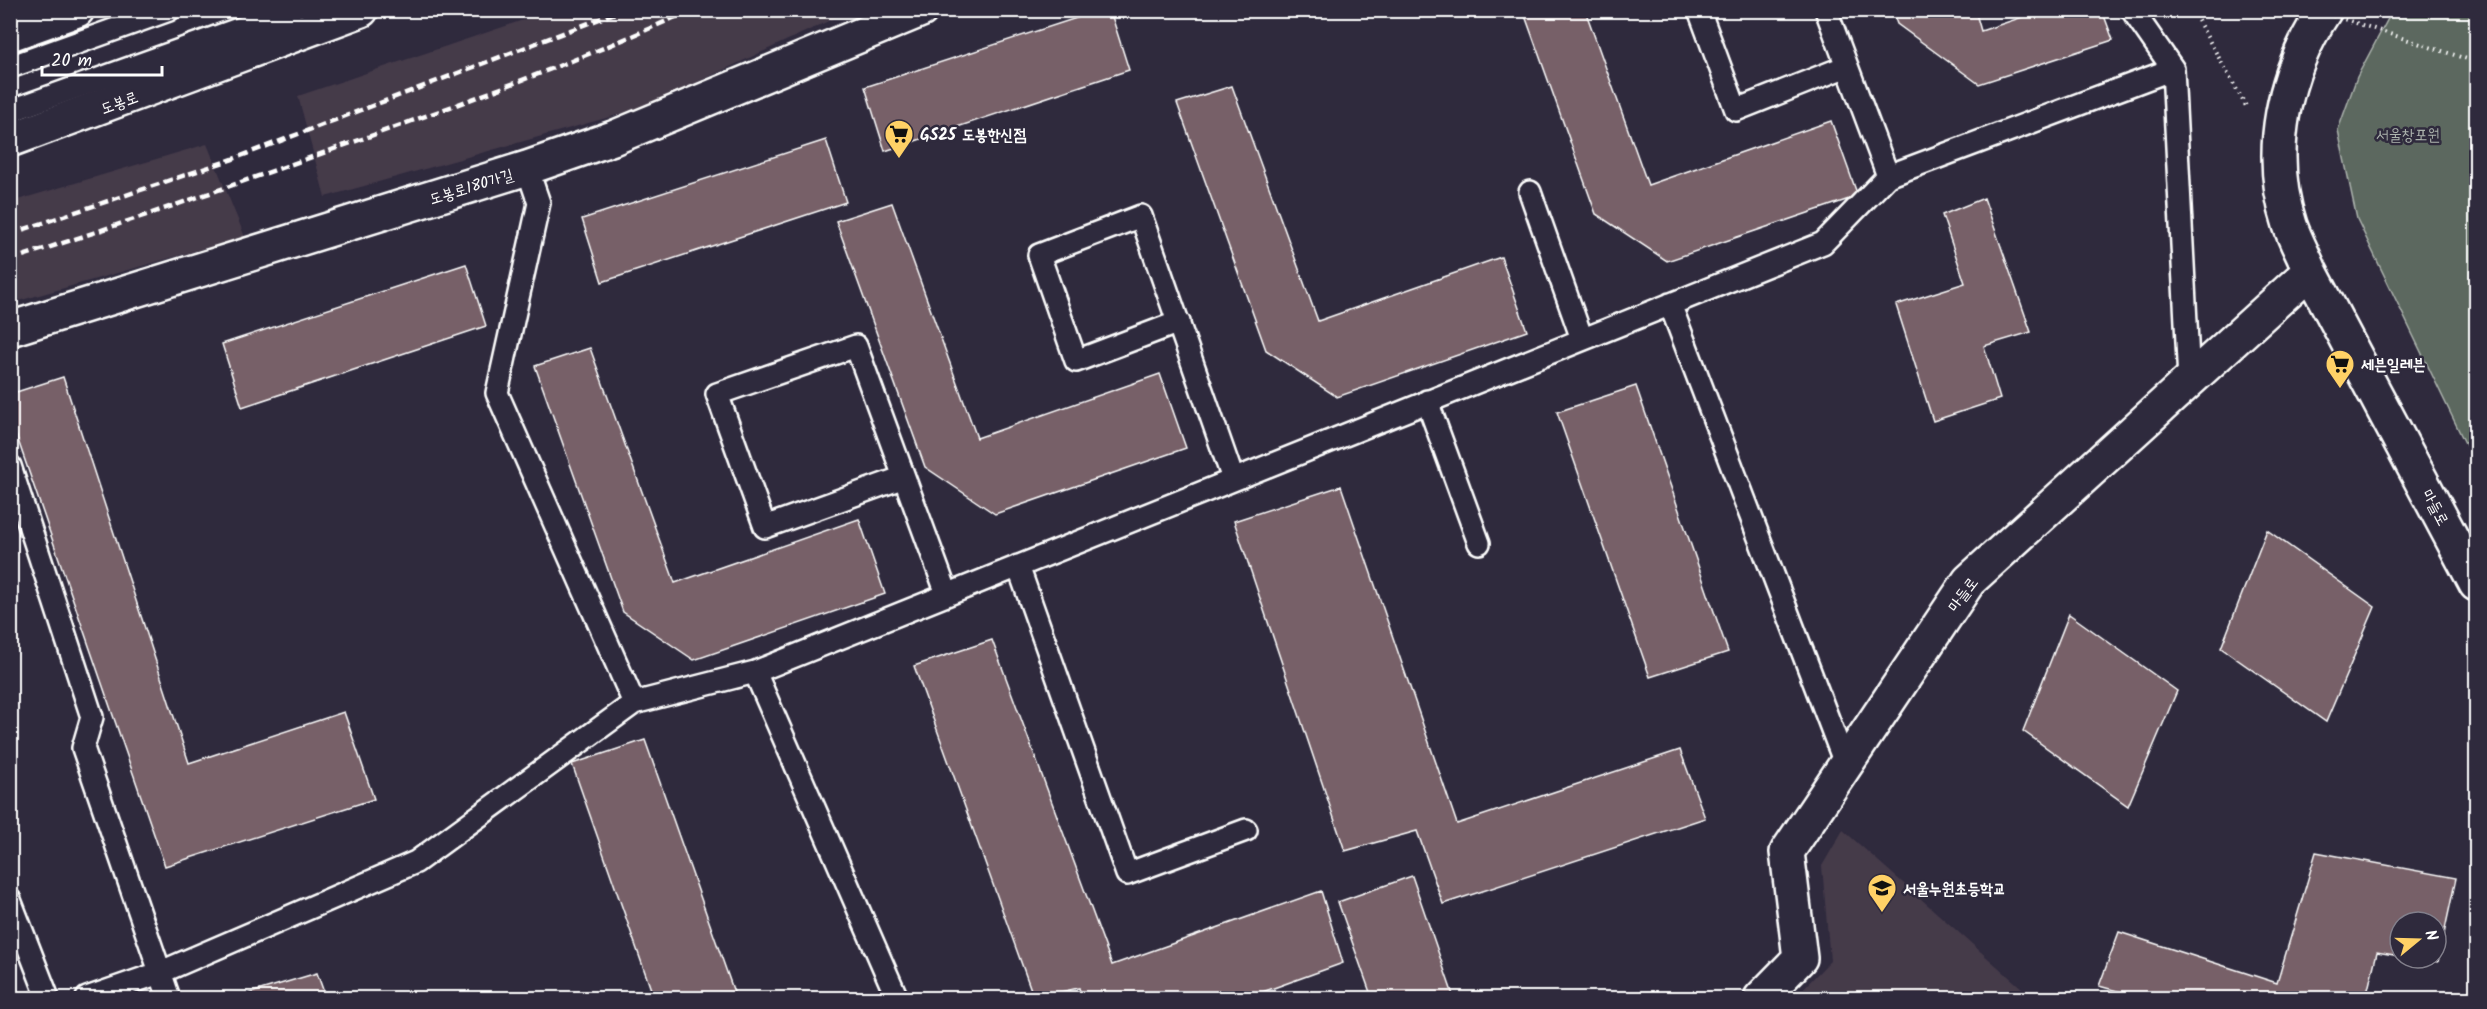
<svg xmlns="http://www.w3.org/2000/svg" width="2487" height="1009" font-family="Kalam,'Poor Story',sans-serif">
<rect width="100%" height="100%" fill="#2f2a3d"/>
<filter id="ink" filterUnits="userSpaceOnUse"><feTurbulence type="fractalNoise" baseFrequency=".0167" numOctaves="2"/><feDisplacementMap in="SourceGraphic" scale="12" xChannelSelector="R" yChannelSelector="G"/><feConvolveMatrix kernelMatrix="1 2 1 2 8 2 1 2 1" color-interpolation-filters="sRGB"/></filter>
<g filter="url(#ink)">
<!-- built -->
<path fill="#453a4a" d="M550,11V10L850,11L642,108L325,197L298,96Z
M207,144L245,237L11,303V202Z
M1843,830L2033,998H1794L1830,961L1822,866Z"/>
<!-- green -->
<path fill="#5b685e" stroke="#adb4ae" stroke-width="1.5" d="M2395,11H2476V466L2357,219L2338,130L2357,77L2390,15Z"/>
<!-- building -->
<path fill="#776067" stroke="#fff" stroke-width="1.5" d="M1101,10H1110L1129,70L885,151L865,87Z
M1523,10H1585L1648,185L1831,121L1858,196L1667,261L1596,214Z
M1892,10H1975L1981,31L2043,10H2102L2113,40L1979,84L1897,24Z
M1232,86L1318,321L1501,257L1527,331L1337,397L1266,350L1177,103Z
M826,140L846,202L602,282L582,219Z
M1984,198L2031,332L1984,346L2000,399L1933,421L1896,305L1965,283L1942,215Z
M892,203L977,438L1160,374L1186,448L995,514L925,467L836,221Z
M466,264L486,326L242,407L222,344Z
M590,348L675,583L859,519L885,594L694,660L623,612L535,366Z
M63,377L189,763L344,712L374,799L165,866L10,417V394Z
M1636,386L1728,652L1650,677L1557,412Z
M1341,486L1457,824L1680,750L1705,818L1443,904L1417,831L1345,851L1234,521Z
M2267,530L2375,607L2326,722L2221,648Z
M2069,614L2177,691L2128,806L2023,731Z
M992,640L1112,965L1321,891L1343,963L1246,998H1082L1079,988L1034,998L914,666Z
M645,740L736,998H654L572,764Z
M2316,852L2456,878L2438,962L2414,958H2436V922H2400V956L2377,952L2366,998H2143L2099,986L2119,932L2277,983Z
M1412,876L1454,998H1372L1338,902Z
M317,973L326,998H234Z"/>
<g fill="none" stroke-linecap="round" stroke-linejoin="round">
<!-- lane casing -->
<g stroke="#fff" stroke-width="26">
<path id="lane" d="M1699,10L1736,110L1847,66
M1826,10L1888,176
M2132,10L2173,69L2189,381
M10,67L169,10
M10,111L291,10
M527,168L539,203L497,393L634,703L755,672L897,998
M1530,192L1582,339
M1670,304L1846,766
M1179,322L1076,361L1039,255L1141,216L1233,479
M1427,401L1479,543
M10,466L92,717L83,748L169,998
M904,477L765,527L717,394L856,346L947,594
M1018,566L1127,874L1246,830
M755,672L1823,243L1888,176L2173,69
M10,900L48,998
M87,998L159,973L416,862L634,703"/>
</g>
<!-- street casing -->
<g stroke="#fff" stroke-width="38">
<path id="street" d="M2325,10C2283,73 2266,152 2290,225C2295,240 2304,256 2310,271L2476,584
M10,329L527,168L613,138L921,10
M1761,998L1800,958L1787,852L1969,581L2310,271"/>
</g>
<!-- secondary casing -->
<g stroke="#fff" stroke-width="38">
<path id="secondary" d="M10,34L77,10
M10,140L361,10"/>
</g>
<!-- path -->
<path stroke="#fff" stroke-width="4" stroke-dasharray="1.5 4.5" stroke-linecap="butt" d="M2192,10L2246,106"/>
<!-- lane -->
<use href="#lane" stroke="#2f2a3d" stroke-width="21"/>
<!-- street -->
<use href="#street" stroke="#2f2a3d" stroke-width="33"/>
<!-- secondary -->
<use href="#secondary" stroke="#2f2a3d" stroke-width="33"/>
<!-- rail -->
<path stroke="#fff" stroke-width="4.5" stroke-dasharray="9 4.5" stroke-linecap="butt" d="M10,234L233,159L623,10
M10,260C129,222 245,181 362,139C473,99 584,59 691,10"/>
<!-- path-bridge -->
<path stroke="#fff" stroke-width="4" stroke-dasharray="1.5 4.5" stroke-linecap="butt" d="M2316,10L2476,62"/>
</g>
</g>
<!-- icons -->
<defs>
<g id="supermarket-pin" transform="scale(1.5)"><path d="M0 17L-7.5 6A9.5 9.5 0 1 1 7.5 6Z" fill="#ffd166" stroke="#2f2a3d"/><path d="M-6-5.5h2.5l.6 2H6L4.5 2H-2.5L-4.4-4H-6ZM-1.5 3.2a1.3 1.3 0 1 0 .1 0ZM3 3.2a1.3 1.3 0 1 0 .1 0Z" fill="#111"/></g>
<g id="school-pin" transform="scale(1.5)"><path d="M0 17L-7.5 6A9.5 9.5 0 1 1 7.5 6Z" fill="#ffd166" stroke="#2f2a3d"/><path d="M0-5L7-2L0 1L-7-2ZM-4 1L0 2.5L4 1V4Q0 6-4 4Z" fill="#111"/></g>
</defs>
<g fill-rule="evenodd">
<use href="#supermarket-pin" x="899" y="134"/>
<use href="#supermarket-pin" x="2340" y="364"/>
<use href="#school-pin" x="1882" y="888"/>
</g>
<g text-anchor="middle" stroke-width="5" stroke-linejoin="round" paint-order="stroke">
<!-- street labels -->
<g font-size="16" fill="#fff" stroke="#2f2a3d">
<text transform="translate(119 102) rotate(-20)" y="6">도봉로</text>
<text transform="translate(471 186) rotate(-17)" y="6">도봉로180가길</text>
<text transform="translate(2436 507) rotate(62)" y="6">마들로</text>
<text transform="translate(1962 594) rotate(-53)" y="6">마들로</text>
</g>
<!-- poi labels -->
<g font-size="16" font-weight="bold" fill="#fff" stroke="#2f2a3d" text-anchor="start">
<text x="920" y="140">GS25 도봉한신점</text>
<text x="2361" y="370">세븐일레븐</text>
<text x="1903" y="894">서울누원초등학교</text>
</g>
<!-- park labels -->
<g font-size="16" fill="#adb4ae" stroke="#2f2a3d">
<text x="2408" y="140">서울창포원</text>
</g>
</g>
<!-- margin -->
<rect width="2487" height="1009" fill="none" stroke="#2f2a3d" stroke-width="36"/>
<rect x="18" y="18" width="2451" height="973" fill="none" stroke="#fff" stroke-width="2" filter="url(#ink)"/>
<!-- north arrow -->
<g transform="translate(2418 940) rotate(71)"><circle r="28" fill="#2f2a3d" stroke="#827f8b" stroke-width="1.5"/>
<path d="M0-4.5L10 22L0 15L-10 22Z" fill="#ffd166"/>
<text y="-9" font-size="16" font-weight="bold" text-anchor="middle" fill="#ffffff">N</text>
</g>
<!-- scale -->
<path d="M42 66v9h120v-9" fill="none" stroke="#ffffff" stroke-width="3"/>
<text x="51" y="66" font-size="18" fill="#ffffff" stroke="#2f2a3d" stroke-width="4.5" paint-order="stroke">20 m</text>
</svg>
